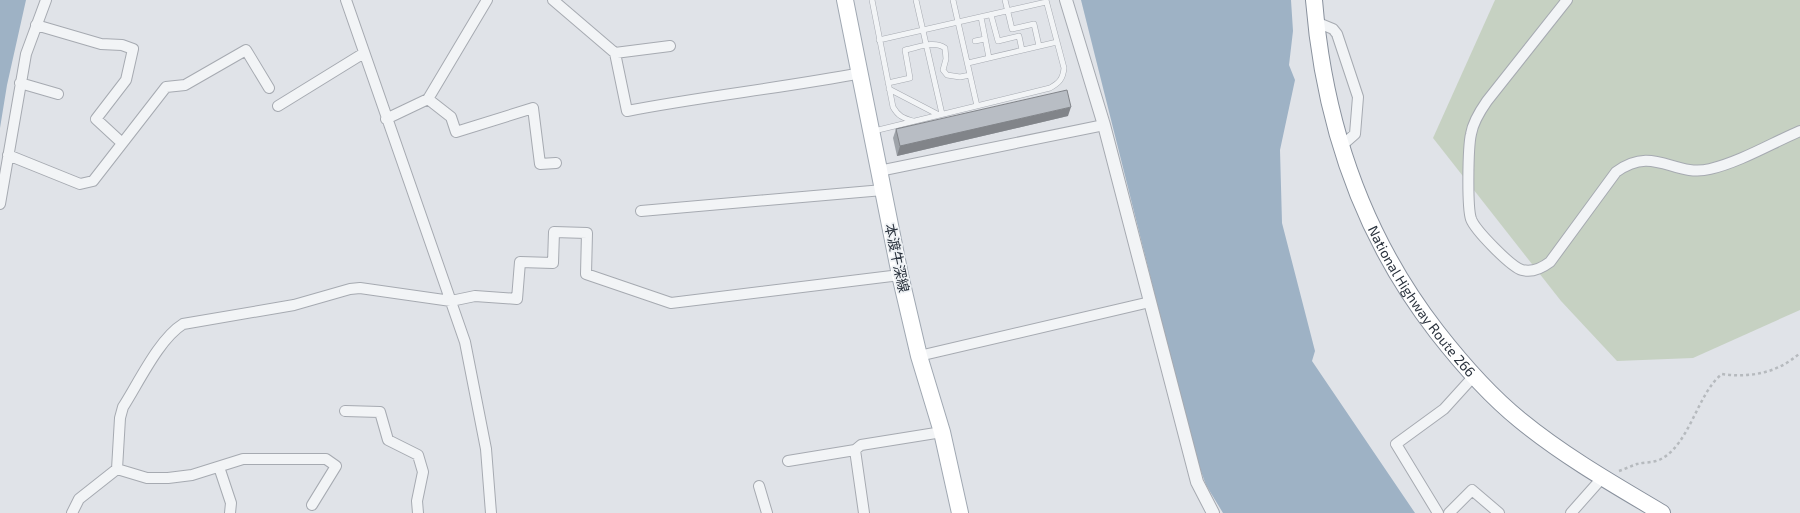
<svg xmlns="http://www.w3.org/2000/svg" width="1800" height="513" font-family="'Exo 2','Noto Sans JP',sans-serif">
<rect width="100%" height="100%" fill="#e0e3e8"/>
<!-- green -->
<path fill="#c6d1c2" d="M1495,0H1800V310L1693,358L1617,361L1561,301L1433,138Z"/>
<!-- water -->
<path fill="#9eb2c5" d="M0,0H26L7,85L0,128Z
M1081,0H1291L1293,31L1289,65L1295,80L1280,150L1282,223L1315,351L1312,361L1415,513H1223L1206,485L1195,455Z"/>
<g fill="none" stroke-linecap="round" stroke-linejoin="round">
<!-- service casing -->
<g stroke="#a6aab1" stroke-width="6">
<path id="service" d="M872,0L893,107C898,116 903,118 913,121
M916,0L942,114
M953,0L977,106
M1005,0L1012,29L1034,24L1039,46
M991,15L998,41L1019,36L1022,50
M981,17L989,58
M879,40L1046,2
M975,41L985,39
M968,63L1057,42
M888,83L910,78L905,50C917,48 934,40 945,48L946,59L943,70L947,75L960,77L970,75
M889,89L939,115
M874,131L1050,88C1059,83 1063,79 1064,68L1046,0"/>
</g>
<!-- minor casing -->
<g stroke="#a6aab1" stroke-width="12">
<path id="minor" d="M346,0L465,342L486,449L491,513
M553,0L615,53L627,111C704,96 783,88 861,73
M1567,0L1487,101C1480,111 1473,122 1471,134C1468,147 1467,207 1471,219C1475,230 1511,267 1522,270C1533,273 1542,268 1550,262L1616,172C1654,144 1674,178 1710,169C1740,162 1772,143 1800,131
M1316,22L1333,29L1337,34L1358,97L1355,134L1347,141L1339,144
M36,25L101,44L122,45L133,49L126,80L96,119L122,143
M615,53L670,46
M20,83L58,94
M428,99L451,117L456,132L533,108L540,164L556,163
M278,106L364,53
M386,119L428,99L487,0
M8,155L80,184L93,181L166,87L185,85L246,50L269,88
M879,171L1104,125
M0,204L26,54L46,0
M641,211L883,190
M919,356L1150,302
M345,411L380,412L388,440L418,455L423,472L417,501L418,513
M855,450L864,513
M788,461L855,450L861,445L942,432
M219,467L231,503L230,513
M117,469L147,478H168L192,475L243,459H326L336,466L312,505
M759,486L767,513
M72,513L79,499L117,469L120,418L123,407C139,382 159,339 183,324L294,305L350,289L360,288L451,301L475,296L517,299L520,262L553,263L554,232L587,233L586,274L671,303L900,275
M1438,513L1396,444L1444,409L1473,377
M1449,513L1472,490L1499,513
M1571,513L1602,478"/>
</g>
<!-- tertiary casing -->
<g stroke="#a6aab1" stroke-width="14">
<path id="tertiary" d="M1066,0L1104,125L1197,482L1213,513"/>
</g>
<!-- primary casing -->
<g stroke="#a0a8b2" stroke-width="18">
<path id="primary" d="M845,0L900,275L919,356L942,432L960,513"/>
</g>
<!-- trunk casing -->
<g stroke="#89919d" stroke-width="18">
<g id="trunk">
<path id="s1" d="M1314,0C1324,123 1361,234 1437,332C1462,364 1488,394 1520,420C1564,456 1613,484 1662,513"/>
</g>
</g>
<!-- path -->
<path stroke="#b6babe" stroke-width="2.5" stroke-dasharray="3 3" stroke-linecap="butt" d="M1619,471C1625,469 1631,466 1637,464C1644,462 1654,463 1661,459C1690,444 1698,392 1722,374C1750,378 1778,373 1800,353"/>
<!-- service -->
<use href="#service" stroke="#f2f4f6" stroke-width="5"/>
<!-- minor -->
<use href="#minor" stroke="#f2f4f6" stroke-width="10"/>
<!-- tertiary -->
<use href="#tertiary" stroke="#f2f4f6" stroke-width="12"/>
<!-- primary -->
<use href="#primary" stroke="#fff" stroke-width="16"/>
<!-- trunk -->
<use href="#trunk" stroke="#fff" stroke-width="16"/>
</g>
<!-- wall -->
<path fill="#9ea3a9" d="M1068,116L897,156L893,138L896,129Z"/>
<!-- shaded-wall -->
<path fill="#818489" d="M1071,107L1068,116L897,156L900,146Z"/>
<!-- building -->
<path fill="#b8bdc4" stroke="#818489" d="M1067,90L1071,107L900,146L896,129Z"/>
<g text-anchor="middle" stroke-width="3.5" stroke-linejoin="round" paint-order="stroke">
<!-- street labels -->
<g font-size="14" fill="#2a323d" stroke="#eff2f5">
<text transform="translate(897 258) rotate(78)" y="5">本渡牛深線</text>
<text dy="5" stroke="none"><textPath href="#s1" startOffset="325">National Highway Route 266</textPath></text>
</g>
</g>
</svg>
